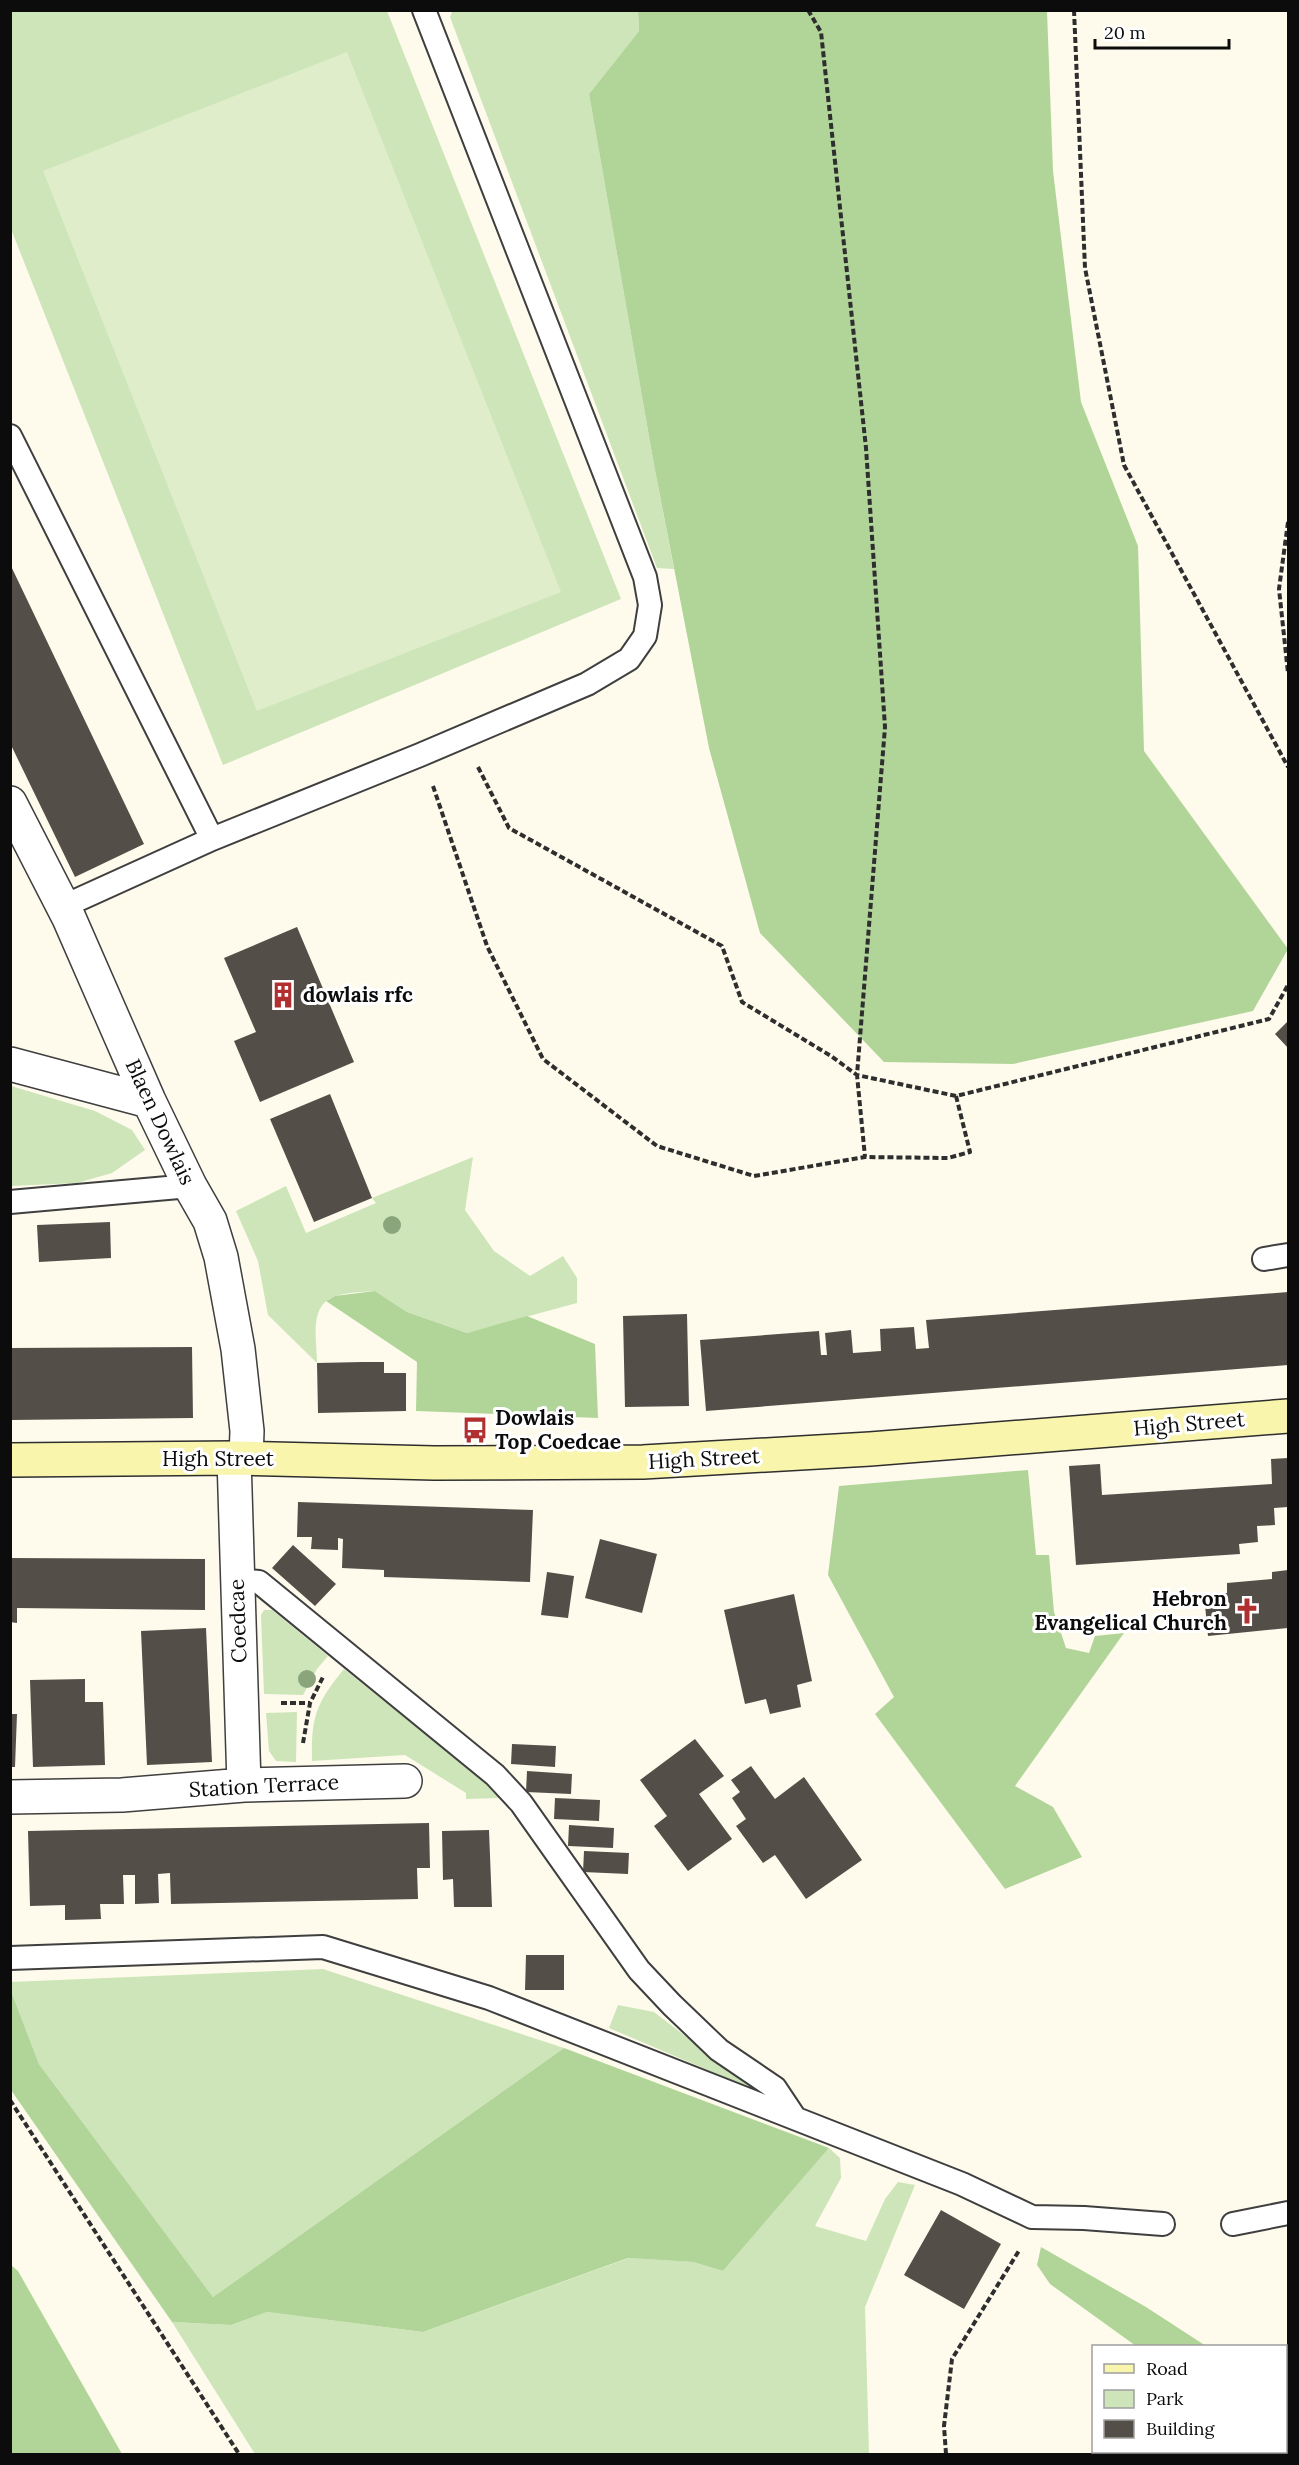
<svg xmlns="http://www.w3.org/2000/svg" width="1299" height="2465" font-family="Lora,serif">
<rect width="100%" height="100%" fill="#fefbec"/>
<!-- green -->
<path fill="#cde5b9" d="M453,10L638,11L639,31L589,94L654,465L674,569L657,568L450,17Z
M11,11H387L621,599L223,765L11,229Z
M11,1086L95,1111L132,1130L145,1150L112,1173L77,1183L11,1186Z
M473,1157L465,1210L494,1251L530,1276L563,1256L577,1278V1303L467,1333L407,1312L375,1291C362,1292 348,1292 336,1296C308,1304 317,1341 317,1363L268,1315L258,1261L236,1211L286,1186L306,1233L376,1203L372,1198Z
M264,1610H272L328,1656L317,1669L303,1695L264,1694L261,1615Z
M344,1669L486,1783L501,1798L466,1799V1793L405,1755L312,1761C311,1717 316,1703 344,1669Z
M297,1712L296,1762L276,1761L269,1751L266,1713Z
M323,1969L564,2048L213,2297L39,2064L11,1991V1982Z
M618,2005L654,2012L757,2091L609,2028Z
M829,2148L840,2158L841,2178L815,2226L866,2241L885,2199L898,2182L915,2185L865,2307L869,2454H255L172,2322L231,2325L267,2312L423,2332L629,2258L693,2262L723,2271Z"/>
<!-- forest -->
<path fill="#b1d599" d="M638,11H1047L1053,171L1081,402L1138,546L1144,751L1288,949L1253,1011L1013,1064L884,1062L760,933L709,748L654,465L589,94L639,31Z
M375,1291L407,1312L467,1333L527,1316L595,1344L598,1418L416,1411L417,1362L326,1301L335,1296Z
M1028,1470L1036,1555H1049L1054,1612L1066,1648L1089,1653L1095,1636L1124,1633L1015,1786L1053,1807L1082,1857L1005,1889L875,1714L894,1697L828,1575L839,1486Z
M11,1991L39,2064L213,2297L564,2048L829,2148L723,2271L693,2262L628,2258L423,2332L267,2312L231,2325L172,2322L11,2090Z
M1041,2247L1146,2307L1206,2346H1136L1050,2284L1037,2265Z
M10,2264L18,2271L122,2454H11Z"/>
<!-- pitch -->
<path fill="#dfedca" d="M347,52L561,592L257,711L43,171Z"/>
<!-- building -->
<path fill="#544e49" d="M10,564L144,844L75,877L10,743Z
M297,927L354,1062L260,1102L234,1041L256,1032L224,958Z
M1288,1021V1048L1275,1034Z
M330,1094L372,1198L314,1222L270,1119Z
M110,1222L111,1258L39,1262L37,1225Z
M1288,1292V1365L706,1411L700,1340L819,1331L821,1355H827L825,1333L851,1330L853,1353L881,1351L880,1329L914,1327L916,1349L929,1348L926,1320Z
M687,1314L689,1406L625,1407L623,1316Z
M192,1347L193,1418L10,1420V1348Z
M362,1362H384V1373H406V1411L318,1413L317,1363Z
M1288,1458V1507L1274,1508L1275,1525L1257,1526L1258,1542L1239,1544L1240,1554L1076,1565L1069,1466L1100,1464L1102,1495L1272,1484L1271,1459Z
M298,1502L533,1510L530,1582L384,1577V1570L342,1568L343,1539L338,1538V1550L311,1549L312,1537H297Z
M600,1539L657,1554L642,1613L585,1598Z
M293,1545L336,1584L315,1606L272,1568Z
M10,1558L205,1559V1610L17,1608V1623L10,1622Z
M1288,1570V1628L1208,1636L1204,1595L1227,1593V1583L1272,1579V1572Z
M547,1572L574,1576L568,1618L541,1615Z
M794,1594L812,1681L797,1685L801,1707L770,1714L766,1699L745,1704L724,1610Z
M206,1628L212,1762L147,1765L141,1631Z
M85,1679V1702H103L105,1765L33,1767L30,1680Z
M10,1714H17L15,1767H10Z
M695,1739L724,1776L699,1794L732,1839L688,1871L654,1826L667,1816L640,1780Z
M512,1744L556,1746L555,1767L511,1764Z
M751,1766L775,1799L804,1777L862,1860L806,1899L775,1855L763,1863L736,1826L746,1819L732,1798L740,1792L731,1780Z
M527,1771L572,1774L571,1794L526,1792Z
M555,1798L600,1800L599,1821L554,1819Z
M429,1823L430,1868H417L418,1899L171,1904L170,1873L158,1874L159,1903L135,1904V1875H123L124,1904H100L101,1919L65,1920V1905L30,1906L28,1831Z
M569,1825L614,1828L613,1848L568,1846Z
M489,1830L492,1907H454L453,1879L443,1880L442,1831Z
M584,1851L629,1853L628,1874L583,1872Z
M526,1955H564V1990H525Z
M941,2210L1001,2244L964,2309L904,2275Z"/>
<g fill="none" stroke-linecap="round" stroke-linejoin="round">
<!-- lane casing -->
<g stroke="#3f3f3f" stroke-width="26">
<path id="lane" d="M10,436L212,839
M62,907L212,839L420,755L587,684L629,659L645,636L650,605L645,577L424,10
M10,1202L190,1186
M1264,1259L1288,1255
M236,1580L259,1582L495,1775L521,1803L639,1970L672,2005L719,2050L775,2088L795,2118
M10,1958L323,1947L489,1998L962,2184L1032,2217L1084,2218L1163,2224
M1233,2224L1288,2213"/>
</g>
<!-- street casing -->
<g stroke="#3f3f3f" stroke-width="36">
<path id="street" d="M10,803L69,918L149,1101L190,1186L210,1221L221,1257L238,1349L247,1431L246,1458
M10,1064L149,1101
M234,1458L244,1785
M10,1797L122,1795L244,1785L405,1781"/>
</g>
<!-- secondary casing -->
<g stroke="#2e2e2e" stroke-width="36">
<path id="secondary" d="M10,1460L234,1458L434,1463L643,1462L870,1449L1288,1416"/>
</g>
<!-- path -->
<path stroke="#2e2e2e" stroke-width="4" stroke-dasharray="6 3" stroke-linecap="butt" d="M808,10L821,32L866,448L885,727L857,1075L865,1157
M1074,10L1085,268L1124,465L1288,767
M1288,522L1279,589L1288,673
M478,767L509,828L722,946L742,1002L831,1056L857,1075L956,1096L1269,1019L1288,985
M433,786L487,946L543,1059L657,1146L754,1176L865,1157L948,1158L970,1152L956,1096
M281,1703H310
M303,1743L310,1703L323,1677
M10,2100L239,2454
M946,2454L944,2426L952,2359L1020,2249"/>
<!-- lane -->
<use href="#lane" stroke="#fff" stroke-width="22"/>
<!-- street -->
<use href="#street" stroke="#fff" stroke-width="33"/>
<!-- secondary -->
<use href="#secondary" stroke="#f9f5ac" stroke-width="33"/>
</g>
<!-- trees -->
<g fill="#8aa57c">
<circle cx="392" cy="1225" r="9"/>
<circle cx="307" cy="1679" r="9"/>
</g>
<!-- icons -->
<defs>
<g id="building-bare" transform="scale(2.07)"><path d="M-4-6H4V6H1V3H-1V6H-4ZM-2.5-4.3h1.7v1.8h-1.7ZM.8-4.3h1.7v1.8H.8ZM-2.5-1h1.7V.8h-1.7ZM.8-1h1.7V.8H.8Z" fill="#b12f2e" stroke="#fff" stroke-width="2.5" paint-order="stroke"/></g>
<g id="bus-bare" transform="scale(2.07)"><path d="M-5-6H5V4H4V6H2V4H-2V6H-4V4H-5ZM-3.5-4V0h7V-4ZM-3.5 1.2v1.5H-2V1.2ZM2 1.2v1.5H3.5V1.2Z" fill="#b12f2e" stroke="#fff" stroke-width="2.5" paint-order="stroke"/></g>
<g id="church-bare" transform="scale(2.07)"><path d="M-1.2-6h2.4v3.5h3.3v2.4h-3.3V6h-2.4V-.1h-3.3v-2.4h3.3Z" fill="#b12f2e" stroke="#fff" stroke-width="2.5" paint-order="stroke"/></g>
</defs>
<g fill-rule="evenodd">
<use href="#building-bare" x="283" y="995"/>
<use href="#bus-bare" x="475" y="1430"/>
<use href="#church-bare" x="1247" y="1611"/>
</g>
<g text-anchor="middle" stroke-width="6" stroke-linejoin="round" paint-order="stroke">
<!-- poi labels -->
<g font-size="21" font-weight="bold" fill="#0c0c0c" stroke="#fff" text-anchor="start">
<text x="303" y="1002">dowlais rfc</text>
<text x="495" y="1425">Dowlais<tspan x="495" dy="24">Top Coedcae</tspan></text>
<text x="1227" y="1606" text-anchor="end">Hebron<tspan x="1227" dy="24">Evangelical Church</tspan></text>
</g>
<!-- street labels -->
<g font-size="21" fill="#0c0c0c" stroke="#fff">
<text transform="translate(160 1122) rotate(65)" y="7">Blaen Dowlais</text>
<text transform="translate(1189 1424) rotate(-5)" y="7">High Street</text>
<text x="218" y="1466">High Street</text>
<text transform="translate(704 1459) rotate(-3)" y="7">High Street</text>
<text transform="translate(238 1621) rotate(-92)" y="7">Coedcae</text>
<text transform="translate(264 1786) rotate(-3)" y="7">Station Terrace</text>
</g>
</g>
<!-- border -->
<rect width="1299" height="2465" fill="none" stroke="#0c0c0c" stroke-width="24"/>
<!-- legend -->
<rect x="1092" y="2345" width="195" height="108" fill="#ffffff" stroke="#9e9e9e" stroke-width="1.5"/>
<rect x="1104" y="2364" width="30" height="9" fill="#f9f5ac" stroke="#9e9e9e" stroke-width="1.5"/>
<text x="1146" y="2375" font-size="18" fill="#0c0c0c">Road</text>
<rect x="1104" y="2390" width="30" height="18" fill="#cde5b9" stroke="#9e9e9e" stroke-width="1.5"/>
<text x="1146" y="2405" font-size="18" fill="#0c0c0c">Park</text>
<rect x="1104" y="2420" width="30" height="18" fill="#544e49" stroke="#9e9e9e" stroke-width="1.5"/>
<text x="1146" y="2435" font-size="18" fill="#0c0c0c">Building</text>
<!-- scale -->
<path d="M1095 39v9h134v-9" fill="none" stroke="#0c0c0c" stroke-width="3"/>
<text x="1104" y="39" font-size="18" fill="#0c0c0c" stroke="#ffffff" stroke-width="4.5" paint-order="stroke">20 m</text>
</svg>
